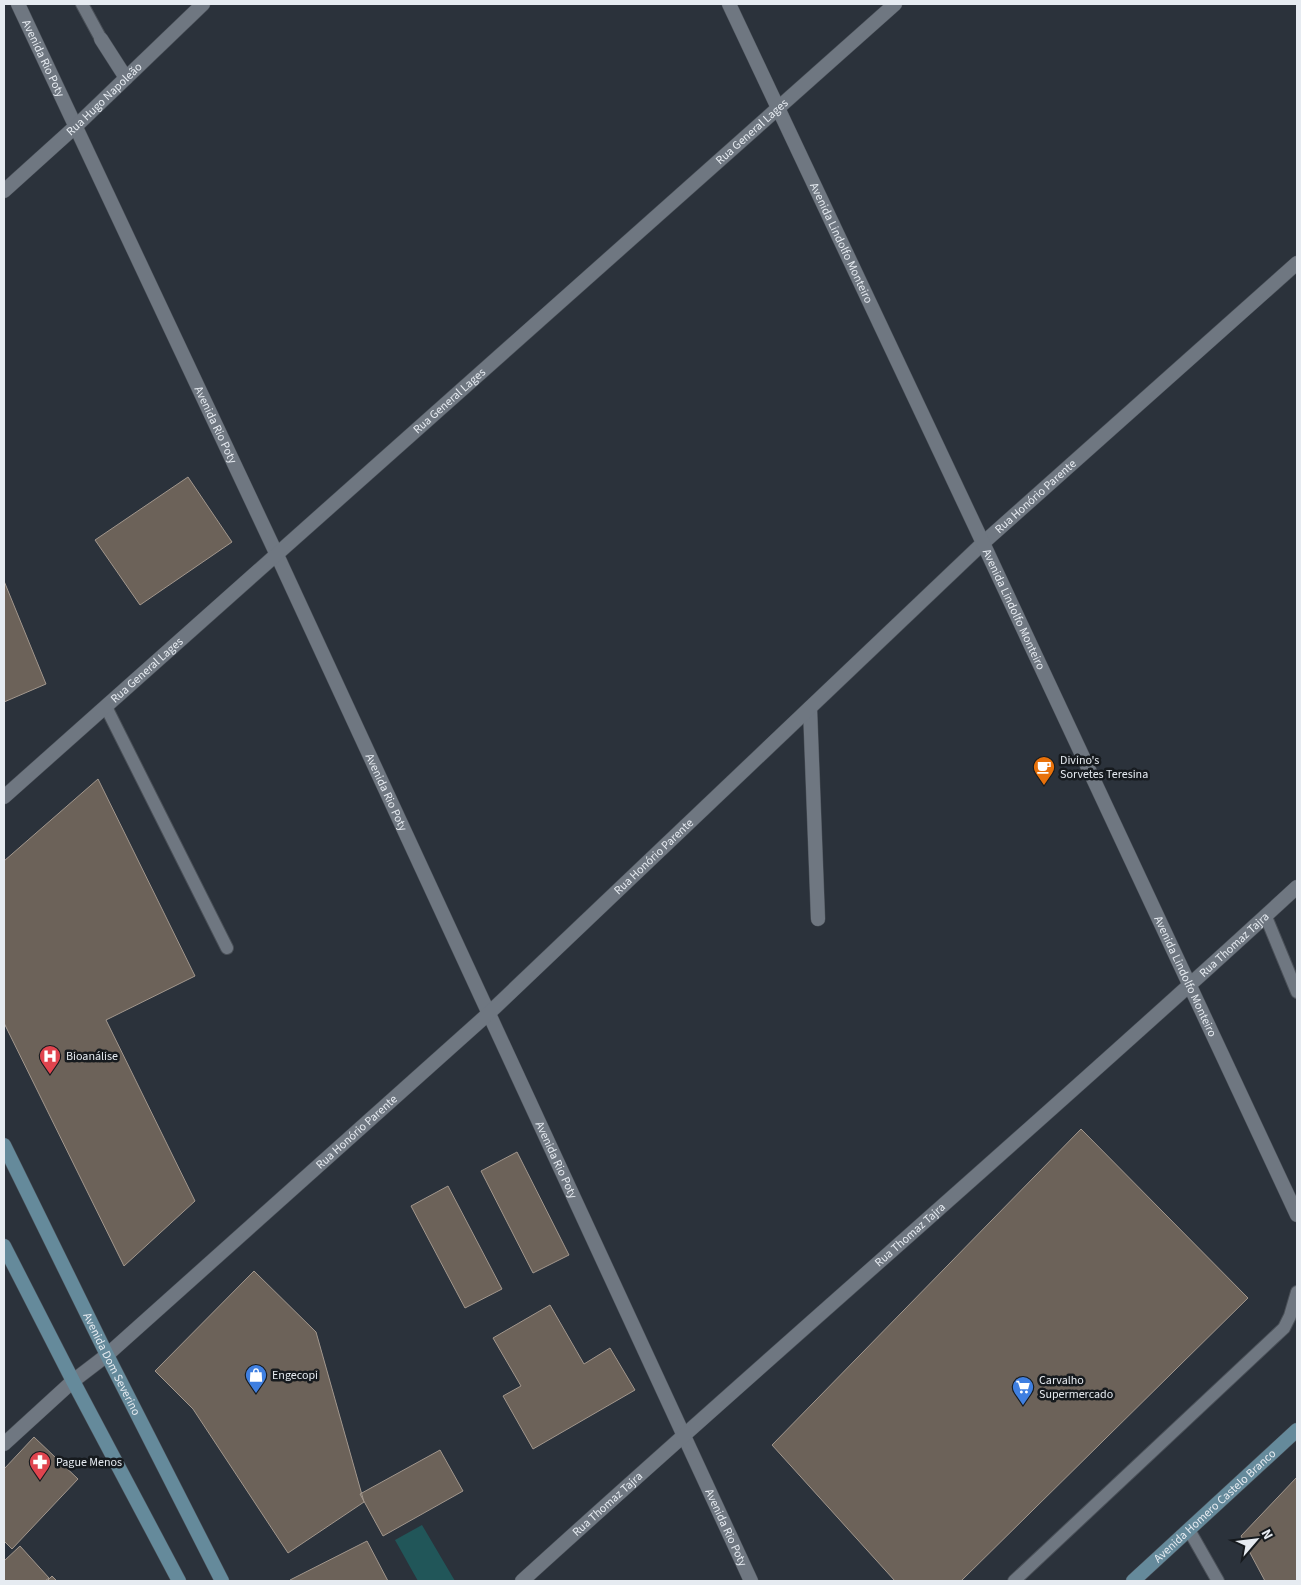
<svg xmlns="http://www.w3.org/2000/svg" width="1301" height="1585" font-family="'Source Sans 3',sans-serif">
<rect width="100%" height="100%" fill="#2b323b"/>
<!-- water -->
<path fill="#215659" d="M422,1525L455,1581H418L395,1540Z"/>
<!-- building -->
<path fill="#6c6259" stroke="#a2978d" d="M188,477L232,542L140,605L95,540Z
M4,581L46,684L4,702Z
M98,779L195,976L106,1020L195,1201L124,1266L4,1023V861Z
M1081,1129L1248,1298L961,1581H895L772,1445Z
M517,1152L569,1255L533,1273L481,1171Z
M448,1186L502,1289L465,1308L411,1206Z
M254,1271L316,1332L364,1502L288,1553L193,1409L155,1371Z
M550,1305L584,1364L610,1348L635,1390L533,1449L503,1396L521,1386L493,1338Z
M34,1437L78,1479L12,1549L4,1541V1469Z
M440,1450L463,1491L383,1536L360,1494Z
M1297,1477V1581H1265L1241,1536Z
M367,1541L388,1581H291L290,1580Z
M20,1546L49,1578L45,1581H4V1561Z
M52,1576L57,1581H47Z"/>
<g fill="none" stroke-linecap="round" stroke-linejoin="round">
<!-- service casing -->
<g stroke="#4a5058" stroke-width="14">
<path id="service" d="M82,4L101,39
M106,707L227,948
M1266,917L1297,992
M1189,1530L1218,1581
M1014,1581L1284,1328L1290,1316L1297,1292"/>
</g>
<!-- minor casing -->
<g stroke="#4a5058" stroke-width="15">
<g id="minor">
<path id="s1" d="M18,4L277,555L751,1581"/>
<path d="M101,39L126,78"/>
<path id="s2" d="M4,191L76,126L203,4"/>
<path d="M810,708L818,919"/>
<path id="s3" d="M4,797L895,4"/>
<path id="s4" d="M4,1444L73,1381L107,1355L488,1014L983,543L1297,263"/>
<path id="s5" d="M522,1581C778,1348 1042,1122 1297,887"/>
</g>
</g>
<!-- tertiary casing -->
<g stroke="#4a5058" stroke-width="15">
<g id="tertiary">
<path id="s6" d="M729,4L983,543L1297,1215"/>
</g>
</g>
<!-- secondary casing -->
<g stroke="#4a5058" stroke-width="15">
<g id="secondary">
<path id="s7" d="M4,1145L107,1355L222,1581"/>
<path d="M4,1246L73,1381L179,1581"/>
<path id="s8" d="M1133,1581L1297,1430"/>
</g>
</g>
<!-- service -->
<use href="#service" stroke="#6f7781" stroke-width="12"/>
<!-- minor -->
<use href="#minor" stroke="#6f7781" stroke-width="14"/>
<!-- tertiary -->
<use href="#tertiary" stroke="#6f7781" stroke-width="14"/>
<!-- secondary -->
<use href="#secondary" stroke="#658a9b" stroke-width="14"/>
</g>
<!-- icons -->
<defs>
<g id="cafe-pin" transform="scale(1.125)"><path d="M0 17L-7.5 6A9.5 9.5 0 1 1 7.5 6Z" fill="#e8710a" stroke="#161a1e"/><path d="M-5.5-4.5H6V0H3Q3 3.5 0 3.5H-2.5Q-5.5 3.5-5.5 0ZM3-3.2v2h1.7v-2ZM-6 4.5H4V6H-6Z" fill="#fff"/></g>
<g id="hospital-pin" transform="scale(1.125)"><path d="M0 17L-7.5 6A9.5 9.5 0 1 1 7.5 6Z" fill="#e0444e" stroke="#161a1e"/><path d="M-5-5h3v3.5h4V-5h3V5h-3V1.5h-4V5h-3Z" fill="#fff"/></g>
<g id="shop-pin" transform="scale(1.125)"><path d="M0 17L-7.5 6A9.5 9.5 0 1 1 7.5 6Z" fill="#3f7fe0" stroke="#161a1e"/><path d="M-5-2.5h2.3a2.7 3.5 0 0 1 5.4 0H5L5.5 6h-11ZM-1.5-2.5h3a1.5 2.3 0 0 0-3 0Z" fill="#fff"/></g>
<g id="supermarket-pin" transform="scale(1.125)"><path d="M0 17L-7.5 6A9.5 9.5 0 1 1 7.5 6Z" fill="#3f7fe0" stroke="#161a1e"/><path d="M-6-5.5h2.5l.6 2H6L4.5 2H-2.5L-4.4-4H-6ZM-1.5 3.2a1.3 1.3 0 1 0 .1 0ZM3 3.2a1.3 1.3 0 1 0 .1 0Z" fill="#fff"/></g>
<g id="pharmacy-pin" transform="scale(1.125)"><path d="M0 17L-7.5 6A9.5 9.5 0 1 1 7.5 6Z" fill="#e0444e" stroke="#161a1e"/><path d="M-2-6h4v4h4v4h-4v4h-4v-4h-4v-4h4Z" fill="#fff"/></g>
</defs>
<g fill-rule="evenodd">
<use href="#cafe-pin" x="1044" y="767"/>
<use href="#hospital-pin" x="50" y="1056"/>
<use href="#shop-pin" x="256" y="1375"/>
<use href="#supermarket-pin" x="1023" y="1387"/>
<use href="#pharmacy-pin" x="40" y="1462"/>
</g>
<g text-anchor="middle" stroke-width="5" stroke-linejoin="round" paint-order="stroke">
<!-- street labels -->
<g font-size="12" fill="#e6ebf1" stroke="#161a1e">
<text dy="4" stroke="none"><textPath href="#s1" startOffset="60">Avenida Rio Poty</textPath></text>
<text dy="4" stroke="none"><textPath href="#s2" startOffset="136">Rua Hugo Napoleão</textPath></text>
<text dy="4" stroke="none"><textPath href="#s3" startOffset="1001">Rua General Lages</textPath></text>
<text dy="4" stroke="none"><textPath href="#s6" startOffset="264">Avenida Lindolfo Monteiro</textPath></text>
<text dy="4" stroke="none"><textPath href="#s3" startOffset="596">Rua General Lages</textPath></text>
<text dy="4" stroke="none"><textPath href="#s1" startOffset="465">Avenida Rio Poty</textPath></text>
<text dy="4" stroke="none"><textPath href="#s4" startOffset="1401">Rua Honório Parente</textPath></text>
<text dy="4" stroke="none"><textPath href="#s6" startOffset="669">Avenida Lindolfo Monteiro</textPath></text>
<text dy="4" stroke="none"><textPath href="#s3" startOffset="191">Rua General Lages</textPath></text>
<text dy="4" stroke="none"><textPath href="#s1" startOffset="870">Avenida Rio Poty</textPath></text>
<text dy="4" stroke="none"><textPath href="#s4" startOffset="876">Rua Honório Parente</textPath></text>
<text dy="4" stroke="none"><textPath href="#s5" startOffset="955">Rua Thomaz Tajra</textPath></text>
<text dy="4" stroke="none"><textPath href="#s6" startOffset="1074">Avenida Lindolfo Monteiro</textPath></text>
<text dy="4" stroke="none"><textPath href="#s4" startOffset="471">Rua Honório Parente</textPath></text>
<text dy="4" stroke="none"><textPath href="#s1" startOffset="1275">Avenida Rio Poty</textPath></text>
<text dy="4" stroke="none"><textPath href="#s5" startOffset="520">Rua Thomaz Tajra</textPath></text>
<text dy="4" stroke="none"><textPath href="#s7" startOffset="244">Avenida Dom Severino</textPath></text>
<text dy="4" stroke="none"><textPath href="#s5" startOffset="115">Rua Thomaz Tajra</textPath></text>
<text dy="4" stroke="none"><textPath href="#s8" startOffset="111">Avenida Homero Castelo Branco</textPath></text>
<text dy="4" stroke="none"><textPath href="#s1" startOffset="1680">Avenida Rio Poty</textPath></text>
</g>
<!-- poi labels -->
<g font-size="12" fill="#e6ebf1" stroke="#161a1e" text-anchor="start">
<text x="1060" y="764">Divino's<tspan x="1060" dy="14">Sorvetes Teresina</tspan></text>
<text x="66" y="1060">Bioanálise</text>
<text x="272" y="1379">Engecopi</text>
<text x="1039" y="1384">Carvalho<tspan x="1039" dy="14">Supermercado</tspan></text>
<text x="56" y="1466">Pague Menos</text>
</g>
</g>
<!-- border -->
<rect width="1301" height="1585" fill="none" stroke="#e6ebf1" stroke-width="10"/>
<!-- north arrow -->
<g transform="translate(1256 1540) rotate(62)" stroke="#161a1e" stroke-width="4" paint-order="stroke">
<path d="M0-4L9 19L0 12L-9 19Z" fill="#e6ebf1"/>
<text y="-8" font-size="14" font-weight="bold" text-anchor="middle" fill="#e6ebf1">N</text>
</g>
</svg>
